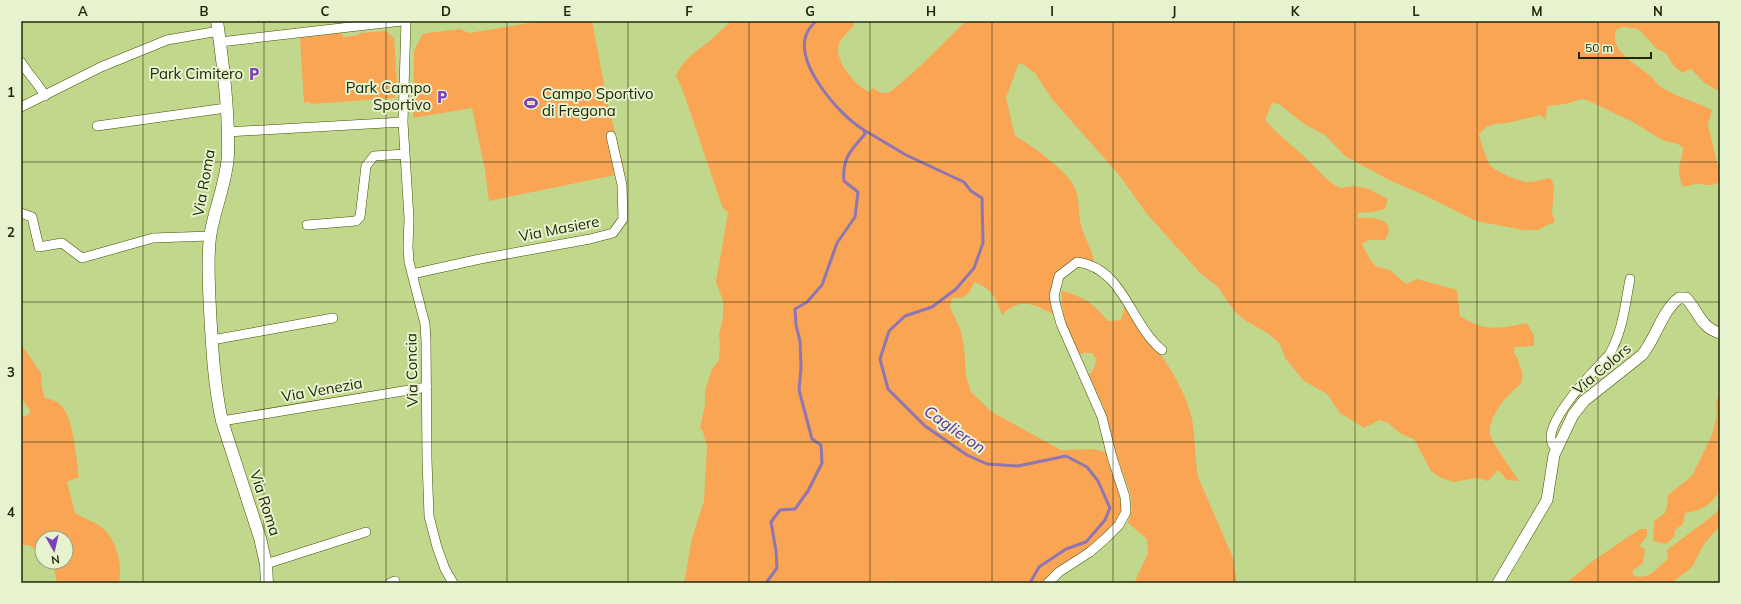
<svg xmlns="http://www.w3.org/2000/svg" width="1741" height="604" font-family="Mulish,sans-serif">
<rect width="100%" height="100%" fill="#c1d88c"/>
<!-- green -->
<path fill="#f9a554" d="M541,21H592L607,100L625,173L489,201L485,170L472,108L413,118L414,51L422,35L427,33L460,29L469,33Z
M731,21H850L854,23V25C850,31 842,36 840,42C831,58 856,87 870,92L872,88L881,93L890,92L916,70L966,21H1720V92L1705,83L1691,69L1682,73L1673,65L1666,53L1657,49L1638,29L1623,27L1616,30C1609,51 1635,63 1648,74C1654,79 1659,87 1666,90C1680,98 1697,102 1712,110L1708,125L1717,163L1720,170V181C1711,188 1707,184 1697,184C1693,184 1688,186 1683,187C1675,166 1681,168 1683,148L1678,144L1662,140L1633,122L1589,101L1582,99L1565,104L1547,106L1546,120L1540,115L1508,123L1495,124L1486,127L1479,134C1481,142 1486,160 1491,166C1497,172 1520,182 1528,182C1536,182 1543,179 1550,178L1553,183L1554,188L1552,212L1555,223L1549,224L1538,230H1524L1476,221L1424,195L1391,181L1345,156L1325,135L1304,124L1279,104L1272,103L1265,120C1279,136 1296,148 1311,163C1320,171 1328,183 1340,188L1354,186L1369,189L1388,199L1385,209L1373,212L1358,213V218C1372,217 1399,218 1385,240H1368L1362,244L1371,261L1377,267L1390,270L1406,284L1417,279L1457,290L1460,316C1487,333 1498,328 1527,323L1534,336V346L1515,347L1514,353C1518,357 1518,361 1520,366C1528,385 1515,387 1505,399C1498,407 1488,423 1490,434C1491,442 1513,471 1519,481L1507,480L1498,470L1488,481L1477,478L1453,482L1439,477L1431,471L1414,439L1401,434L1388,423L1380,420L1364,428L1340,413L1327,394L1304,381L1285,358L1280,344L1269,334L1246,321L1235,312L1217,286L1201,274L1146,213L1120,176L1051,98L1035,73L1024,65L1019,63L1006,98L1015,136C1031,145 1068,171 1075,188C1080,200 1078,213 1081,225C1084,237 1091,248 1094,260C1089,263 1085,263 1079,266C1054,276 1058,295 1059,317C1038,307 1022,294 1002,315C995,297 993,290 975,282C967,295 968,299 952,298L950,307L961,331L964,347L966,376L971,392L992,412L1061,450L1094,449L1108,453L1127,516L1051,583H897L891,580L886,583H684L692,538L704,501L707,446L703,432L700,428L705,405V390L712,369L719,360L720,344L719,335L723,318V301L716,282L728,213L722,206L684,94L676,75C684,60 693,53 707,43C715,37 723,28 731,21Z
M386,31L394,38L398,95H395V98L311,104L309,102L304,103L300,38L342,33L343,37L359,35V33Z
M1062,291C1083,296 1094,304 1108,321L1121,320L1125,306C1150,341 1182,376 1192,419C1195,436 1195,454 1197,471L1199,479L1233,558L1237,583H1134L1148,553L1147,539L1128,523L1132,509L1130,493L1112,442L1104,408L1089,375L1095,367L1096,359L1092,353H1084L1079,355C1069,334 1060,315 1062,291Z
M21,344L41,373L42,388L45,398C49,399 54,400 57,402C74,412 76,458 79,477L67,482L75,513C83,518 92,521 100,526C116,537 123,565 119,583H57L54,569L48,562H66V538H42V554L29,545H21V417L29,415L30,410L21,398Z
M1720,391V491C1709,506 1704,510 1685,513L1683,524L1675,530L1674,537L1666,544L1653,541L1654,521L1665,513L1668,502L1667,496L1692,476L1712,435L1717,416L1716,403Z
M1720,507V526L1704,544L1692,567L1672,583H1566L1594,560L1640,529H1647V536L1639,546L1645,549L1643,563L1632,571L1634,576C1651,580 1656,568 1668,559L1667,550L1715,514Z"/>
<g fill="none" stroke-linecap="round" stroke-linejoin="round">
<!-- stream -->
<path stroke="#8f75b1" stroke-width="3" d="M864,130L906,155L964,182L971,191L982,198L983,243L974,268L956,289L932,307L905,316L889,331L880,359L888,389L925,426L967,455L987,464L1018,466L1066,456L1087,467L1098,481L1110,508L1105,520L1086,542L1066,549L1039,567L1030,583
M766,583L777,568L776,551L771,522L780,510L795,509L808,491L822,463L821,445L812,439L799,390L801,368L800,341L796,325L795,309L807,302L822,285L837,243L855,217L858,192L844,181C842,158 851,150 865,134L864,130C840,116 791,61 808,31C810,27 813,24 816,21"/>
<!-- minor casing -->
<g stroke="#415200" stroke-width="10">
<path id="minor" d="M406,21L403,122L409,218L408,247L409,262L425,324L426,341L427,460L429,516L437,547L445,569L453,583
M220,42L402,21
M21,62C28,74 38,83 45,96
M21,107L101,67L167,40L219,31
M97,126L226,108
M227,132L403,122
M21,213L32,217L39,247L62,243L82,258L153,238L210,236
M307,225L356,221L360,217L366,166L374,156L405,154
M412,274L480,259L590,239L613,233L623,219L622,185L611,136
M212,340L333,318
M222,421L427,387
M1556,448C1533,431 1597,368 1609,355C1623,331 1625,305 1630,279
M266,564L366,532
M390,583L395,581
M1048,583L1059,572L1090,552L1106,538L1119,525L1126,512L1125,497L1112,457L1102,417L1061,324L1056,306L1054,296L1059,276L1077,262C1124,268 1130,324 1162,350"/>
</g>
<!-- tertiary casing -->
<g stroke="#415200" stroke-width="12">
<path id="tertiary" d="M1498,583L1547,500L1554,455L1573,415L1584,401L1642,355C1656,338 1662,311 1679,298H1686C1698,311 1701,328 1720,333"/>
</g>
<!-- secondary casing -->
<g stroke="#415200" stroke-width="13">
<path id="secondary" d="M217,21C223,64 229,111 228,154C227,182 214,209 210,237C207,261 209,285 210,310C212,347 214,385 222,421L260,538L266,564L267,583"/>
</g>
<!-- minor -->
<use href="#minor" stroke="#fff" stroke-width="9"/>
<!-- tertiary -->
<use href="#tertiary" stroke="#fff" stroke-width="11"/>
<!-- secondary -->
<use href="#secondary" stroke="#fff" stroke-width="12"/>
</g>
<!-- grid -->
<path fill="none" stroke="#202809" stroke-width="1" stroke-opacity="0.55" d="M143,21V583M264,21V583M386,21V583M507,21V583M628,21V583M749,21V583M870,21V583M992,21V583M1113,21V583M1234,21V583M1355,21V583M1477,21V583M1598,21V583M21,162H1720M21,302H1720M21,442H1720"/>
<!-- icons -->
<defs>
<g id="parking-bare" transform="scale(1.08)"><path d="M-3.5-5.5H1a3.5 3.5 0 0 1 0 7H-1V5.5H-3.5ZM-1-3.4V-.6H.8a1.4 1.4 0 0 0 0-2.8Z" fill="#7b43b9" stroke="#e7f3ce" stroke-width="2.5" paint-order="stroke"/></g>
<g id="stadium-bare" transform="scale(1.08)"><path d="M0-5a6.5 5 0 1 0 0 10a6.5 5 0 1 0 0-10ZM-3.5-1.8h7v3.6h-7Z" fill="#7b43b9" stroke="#e7f3ce" stroke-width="2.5" paint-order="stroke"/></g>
</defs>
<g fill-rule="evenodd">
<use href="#parking-bare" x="254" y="74"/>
<use href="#parking-bare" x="442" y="97"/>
<use href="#stadium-bare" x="531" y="103"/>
</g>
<g text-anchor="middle" stroke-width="4" stroke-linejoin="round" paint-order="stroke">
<!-- poi labels -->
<g font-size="15" fill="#202809" stroke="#e7f3ce" text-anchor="end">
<text x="243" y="79">Park Cimitero</text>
<text x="431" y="93">Park Campo<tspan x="431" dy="17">Sportivo</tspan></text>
<text x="542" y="99" text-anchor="start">Campo Sportivo<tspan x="542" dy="17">di Fregona</tspan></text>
</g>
<!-- street labels -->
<g font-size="15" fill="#202809" stroke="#e7f3ce">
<text transform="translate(204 183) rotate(-80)" y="5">Via Roma</text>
<text transform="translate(559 229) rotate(-11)" y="5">Via Masiere</text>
<text transform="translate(1602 369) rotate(-40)" y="5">Via Colors</text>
<text transform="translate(412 370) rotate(-91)" y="5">Via Concia</text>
<text transform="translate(322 390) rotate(-10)" y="5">Via Venezia</text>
<text transform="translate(265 503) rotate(72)" y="5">Via Roma</text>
</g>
<!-- water labels -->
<g font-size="16" font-style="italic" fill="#642b9d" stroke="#e7f3ce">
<text transform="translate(955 429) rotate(35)" y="6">Caglieron</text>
</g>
</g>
<!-- border -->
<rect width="1741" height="604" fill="none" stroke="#e7f3ce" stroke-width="44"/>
<!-- north arrow -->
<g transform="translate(54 550) rotate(172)"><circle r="19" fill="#e7f3ce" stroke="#97a27f"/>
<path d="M0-3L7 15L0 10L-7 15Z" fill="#7b43b9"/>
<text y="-6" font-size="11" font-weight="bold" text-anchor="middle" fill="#202809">N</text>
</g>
<!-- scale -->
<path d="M1579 52v6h72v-6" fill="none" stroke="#202809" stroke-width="2"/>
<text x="1585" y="52" font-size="12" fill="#202809" stroke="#e7f3ce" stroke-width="3" paint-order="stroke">50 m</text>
<rect x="22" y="22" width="1697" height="560" fill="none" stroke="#202809" stroke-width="1.5"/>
<g font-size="13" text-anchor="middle" font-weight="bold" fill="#202809">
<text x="83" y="16">A</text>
<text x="204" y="16">B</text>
<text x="325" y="16">C</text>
<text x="446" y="16">D</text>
<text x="567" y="16">E</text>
<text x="689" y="16">F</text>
<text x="810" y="16">G</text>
<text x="931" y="16">H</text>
<text x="1052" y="16">I</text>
<text x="1174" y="16">J</text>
<text x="1295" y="16">K</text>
<text x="1416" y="16">L</text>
<text x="1537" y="16">M</text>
<text x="1658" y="16">N</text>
<text x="11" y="97">1</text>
<text x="11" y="237">2</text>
<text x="11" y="377">3</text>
<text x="11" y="517">4</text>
</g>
</svg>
